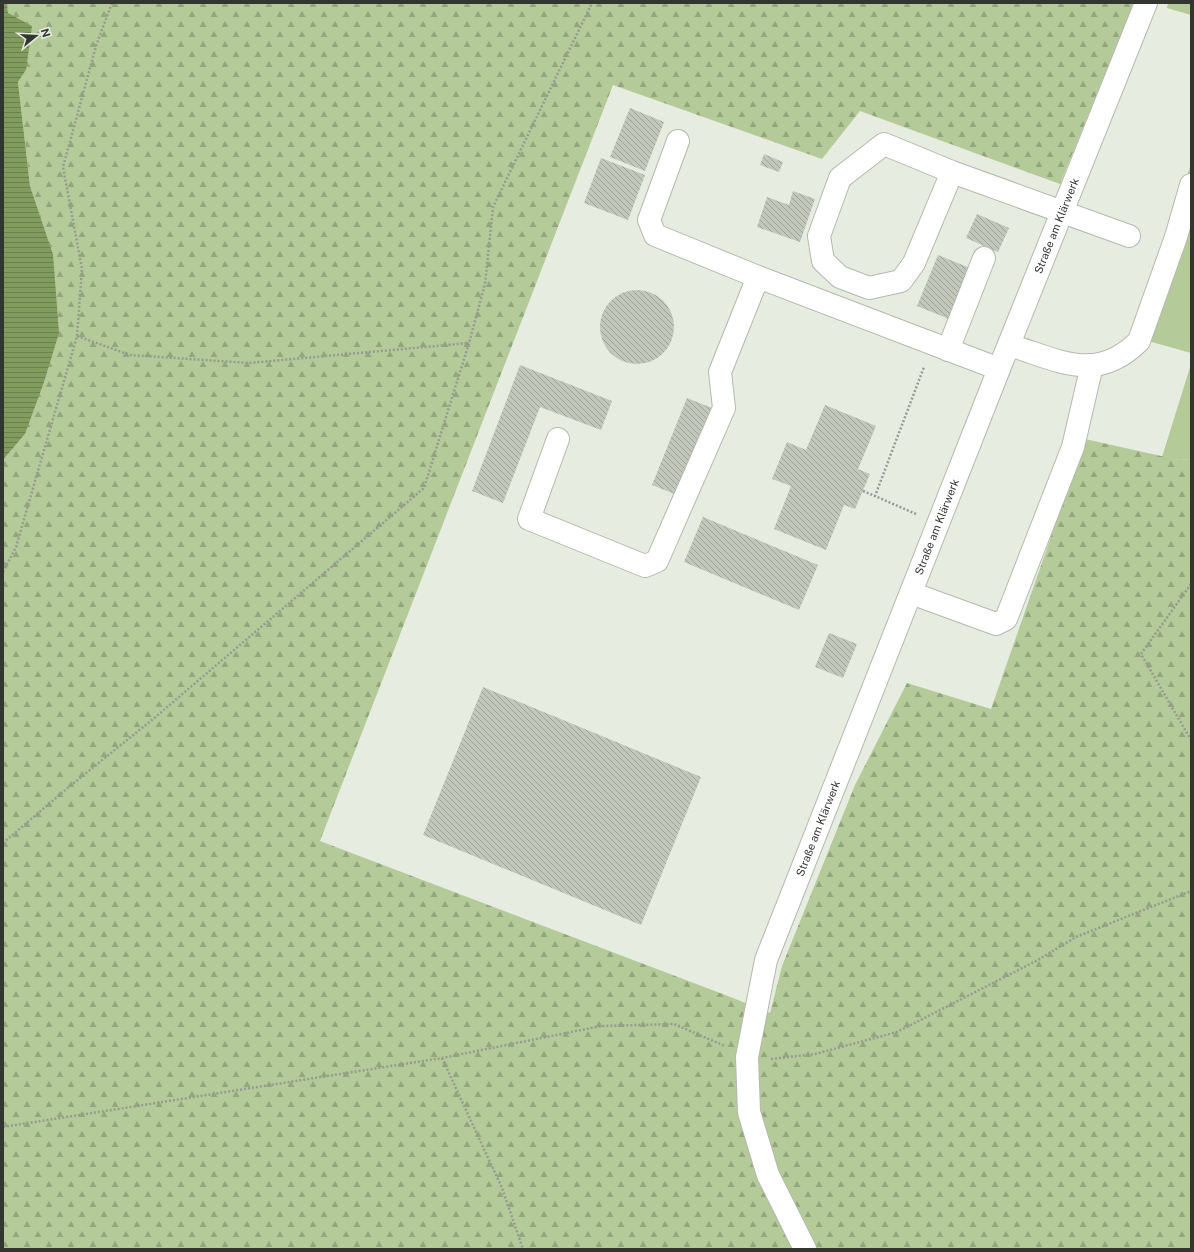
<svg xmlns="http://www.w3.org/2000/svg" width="1194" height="1252" font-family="'Public Sans',sans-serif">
<defs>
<pattern id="forest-firs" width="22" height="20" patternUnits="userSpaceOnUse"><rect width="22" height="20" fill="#b4cb99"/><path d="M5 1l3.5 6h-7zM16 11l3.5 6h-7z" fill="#93a67d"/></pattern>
<pattern id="water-rules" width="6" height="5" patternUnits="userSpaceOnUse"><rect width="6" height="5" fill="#829c60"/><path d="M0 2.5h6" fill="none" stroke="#6b8050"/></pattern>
<pattern id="building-back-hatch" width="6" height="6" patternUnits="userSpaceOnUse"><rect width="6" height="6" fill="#c1c7bb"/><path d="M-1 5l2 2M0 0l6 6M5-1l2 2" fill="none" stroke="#9da299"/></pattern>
</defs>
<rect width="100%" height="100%" fill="#e6ece0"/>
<!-- green -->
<path fill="#b4cb99" d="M1168,3H1191V15L1167,8Z
M1191,164V353L1134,337Z
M1191,364V459L1179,460L1162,457Z"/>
<!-- forest -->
<path fill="url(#forest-firs)" d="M7,3H1134L1060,184L860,111L822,159L613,85L320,841L728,996L770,1013L782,966L855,785L907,683L991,709L1085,439L1179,460L1191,459V1249H3V460L25,434L53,254L30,186L18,82L26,70L8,13Z"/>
<!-- water -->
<path fill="url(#water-rules)" d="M3,3H7L8,13L32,26L26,70L18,82L30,186L53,254L59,333L44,382L25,434L3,460Z"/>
<!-- building -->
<path fill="url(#building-back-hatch)" d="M630,108L664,122L645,171L610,157Z
M764,154L783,162L779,172L760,165Z
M601,158L645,175L628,220L584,203Z
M793,191L815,199L800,242L757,227L767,197L789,205Z
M977,214L1009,228L998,252L966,238Z
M938,255L970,268L949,319L917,306Z
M600 327a37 37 0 1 1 74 0a37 37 0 1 1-74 0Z
M520,365L612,401L601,430L540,407L503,503L472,491Z
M687,398L712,408L677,495L652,485Z
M825,405L876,426L858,469L870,474L855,509L844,505L826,550L774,529L791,486L772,479L787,442L806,450Z
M703,517L818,565L799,610L684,562Z
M829,633L857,644L843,678L815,667Z
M483,687L701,777L641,925L423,835Z"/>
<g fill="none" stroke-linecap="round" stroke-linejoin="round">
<!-- minor casing -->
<g stroke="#b4b9ae" stroke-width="24">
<g id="minor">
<path d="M678,141L649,220L655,235L758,277"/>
<path d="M952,172L914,263L901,281L869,288L840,277L823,261L819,236L840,178L884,144L952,172L1129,236"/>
<path d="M1009,345C1059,360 1096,384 1139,341L1176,237L1191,185"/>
<path d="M948,350L984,258"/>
<path d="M558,439L529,519L645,566L657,561L724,408L720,372L758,277L999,369"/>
<path d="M911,593L996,624L1006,619L1073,447L1092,365"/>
<path id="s1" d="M805,1249L768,1175L749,1112L747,1057L766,960L999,369L1146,3"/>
</g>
</g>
<!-- path -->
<path stroke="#969a91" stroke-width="2.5" stroke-dasharray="2 2" stroke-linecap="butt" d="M77,336L130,355L249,363L469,343
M863,491L875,496
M916,514L875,496L924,367
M3,572L16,547L77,336L82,269L63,167L96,46L112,3
M1191,584L1141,654L1191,740
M3,843L70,786L152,720L424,488L469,343L485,284L493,207L592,3
M442,1058L502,1188L523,1249
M771,1059L815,1054L897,1032L1036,961L1076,937L1191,891
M3,1127L442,1058L601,1026L674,1024L725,1046"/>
<!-- minor -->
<use href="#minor" stroke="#fff" stroke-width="22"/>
</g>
<g text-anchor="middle" stroke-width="3" stroke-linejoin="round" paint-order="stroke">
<!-- street labels -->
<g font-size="11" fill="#333531" stroke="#e6ece0">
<text dy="4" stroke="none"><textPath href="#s1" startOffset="1092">Straße am Klärwerk</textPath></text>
<text dy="4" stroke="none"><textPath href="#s1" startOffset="768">Straße am Klärwerk</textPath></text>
<text dy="4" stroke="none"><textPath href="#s1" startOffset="444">Straße am Klärwerk</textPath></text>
</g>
</g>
<!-- border -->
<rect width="1194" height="1252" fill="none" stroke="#333531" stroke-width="8"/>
<!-- north arrow -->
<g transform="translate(36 36) rotate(72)" stroke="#e6ece0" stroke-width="3" paint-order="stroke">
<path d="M0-3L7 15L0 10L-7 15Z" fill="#333531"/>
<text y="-6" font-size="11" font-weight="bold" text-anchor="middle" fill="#333531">N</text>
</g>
</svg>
